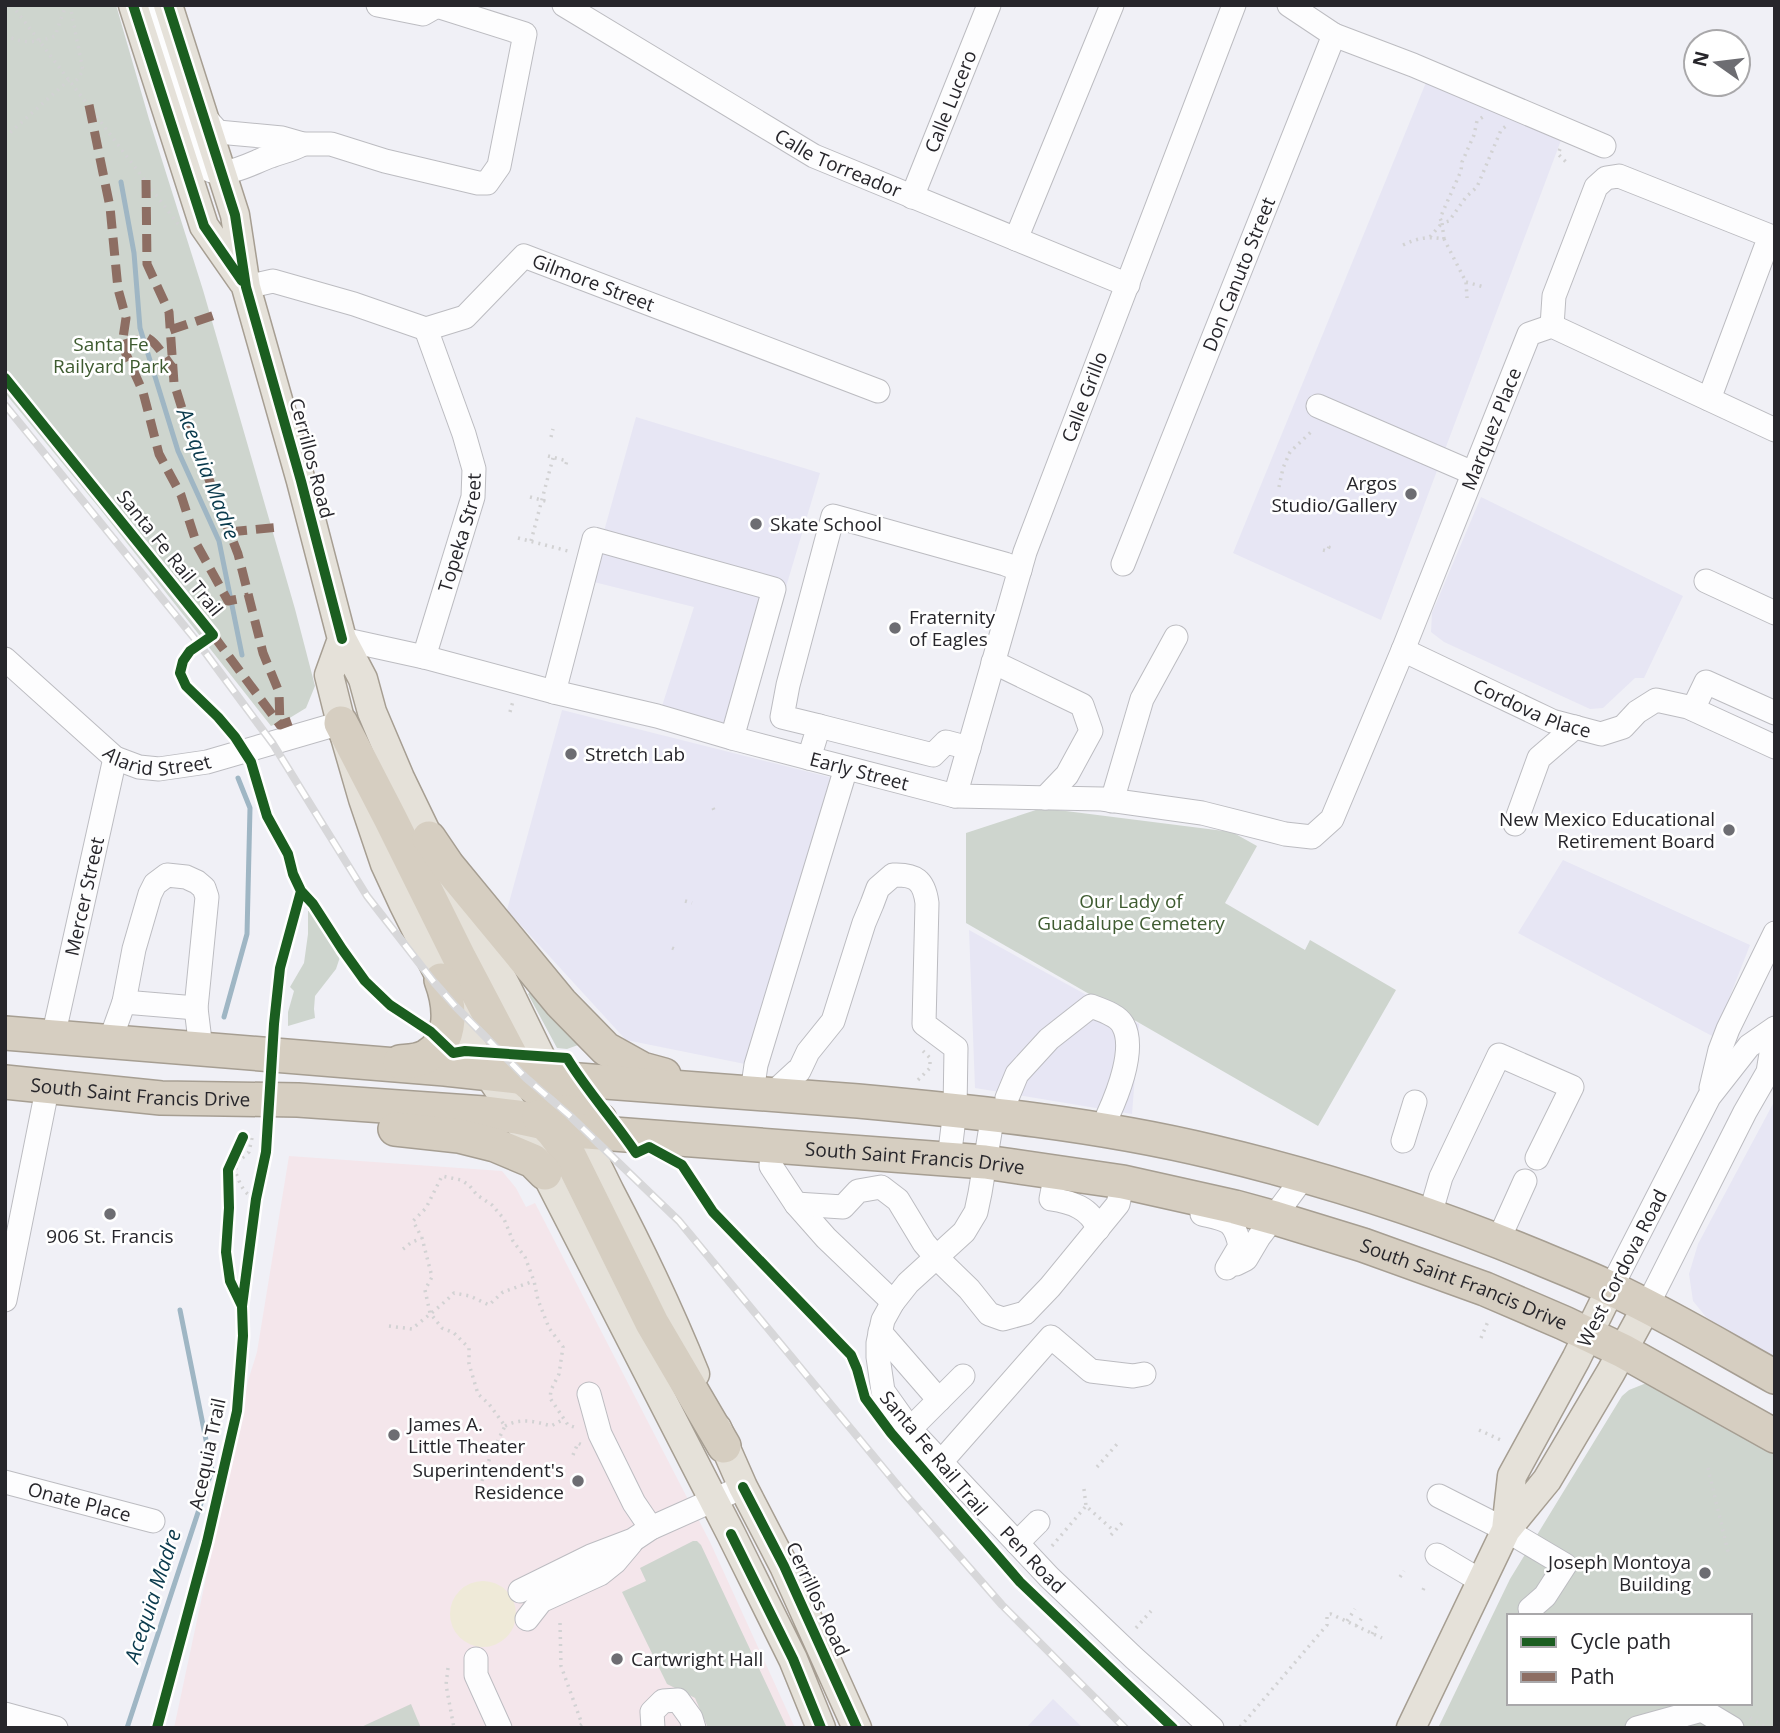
<svg xmlns="http://www.w3.org/2000/svg" width="1780" height="1733" font-family="'Open Sans',sans-serif">
<rect width="100%" height="100%" fill="#f0f0f6"/>
<!-- built -->
<path fill="#e7e6f4" d="M1427,80L1563,135L1381,620L1233,553Z
M636,417L820,473L744,728L662,706L694,607L590,581Z
M1481,497L1683,596L1644,678H1635L1603,708L1590,709L1444,642L1431,632L1432,613Z
M562,710L837,779L750,1065L626,1040L507,910Z
M1563,860L1750,945L1714,1037L1518,933Z
M969,930L1139,1024L1132,1114L975,1088Z
M1775,1100V1361L1706,1317L1693,1301L1689,1274L1698,1244Z
M1053,1699L1083,1728H1026Z"/>
<!-- education -->
<path fill="#f4e6eb" d="M289,1156L502,1171L516,1188L526,1207L535,1203L710,1542L795,1728H174L248,1381L257,1352Z"/>
<!-- green -->
<path fill="#ced5ce" fill-rule="evenodd" d="M5,5H116L149,119L203,290L295,609L315,686L306,708L288,719L271,726L100,509L5,393Z
M1042,808L1232,832L1257,846L1225,903L1305,950L1310,940L1396,990L1318,1126L966,923V833Z
M308,911H311L340,957L336,969L315,996L314,1009L315,1018L288,1026V1012L294,991L290,987L304,963L308,934Z
M533,989L581,1044L567,1049L557,1048L528,994Z
M1644,1384H1656L1775,1447V1728H1438L1510,1579L1622,1396L1629,1390ZM1509,1616H1750V1703H1509Z
M693,1541H697L701,1545L787,1728H708L695,1698L667,1684L622,1592L646,1581L640,1568Z
M411,1704L421,1728H359Z"/>
<!-- sand -->
<path fill="#efead8" d="M450 1614a33 33 0 1 1 66 0a33 33 0 1 1-66 0Z"/>
<g fill="none" stroke-linecap="round" stroke-linejoin="round">
<!-- stream -->
<path stroke="#9fb6c4" stroke-width="5" d="M121,182L134,253L140,328L178,451L219,541L242,655
M224,1017L247,934L250,808L238,778
M127,1728L212,1470L180,1310"/>
<!-- minor casing -->
<g stroke="#bcbcc1" stroke-width="25">
<g id="minor">
<path d="M140,5L154,25L199,162C218,185 250,163 271,156C284,151 290,151 303,144"/>
<path id="s1" d="M564,5L814,156L1128,285"/>
<path d="M1334,35L1413,65L1604,146"/>
<path d="M203,115L218,132L282,138L303,144H331L385,161L478,183H487L499,166L525,34L437,6L423,14L378,5"/>
<path id="s2" d="M912,197L989,5"/>
<path d="M1016,239L1112,5"/>
<path id="s3" d="M246,287L273,281L354,304L426,329L465,317L524,256L878,391"/>
<path d="M1552,326L1554,296L1596,187L1606,178L1619,176L1770,236L1709,399"/>
<path d="M1318,406L1473,473"/>
<path id="s4" d="M1123,564L1334,35L1289,5"/>
<path d="M1706,581L1775,613"/>
<path id="s5" d="M342,639L424,657L554,692L657,716L732,738L955,796L1102,799L1202,813L1285,834L1312,837L1332,819L1403,650L1529,334L1552,326L1775,430"/>
<path id="s6" d="M1403,650L1552,721L1601,734L1623,727L1637,712L1656,700L1688,707L1775,747"/>
<path id="s7" d="M424,657L473,497L474,469L464,434L426,329"/>
<path id="s8" d="M5,659L115,758L139,767L159,769L207,762L341,723"/>
<path d="M993,662L1082,705L1091,731L1067,775L1045,798"/>
<path d="M554,692L594,539L774,589L732,738"/>
<path d="M1693,709L1706,682L1775,713"/>
<path d="M819,726L933,755L946,742L969,748"/>
<path d="M809,758L819,726L782,717L788,685L833,516L1005,564L1020,570"/>
<path id="s9" d="M955,796L1025,552L1234,5"/>
<path d="M1112,801L1142,699L1176,637"/>
<path d="M1515,824L1539,758L1575,727"/>
<path d="M124,1002L196,1008"/>
<path id="s10" d="M53,1037L115,758"/>
<path d="M110,1041L124,1002L134,949L150,894L155,884L167,875L186,877L197,882L204,888L207,897L196,1008L201,1049"/>
<path d="M1711,1088L1720,1050L1728,1029L1775,933"/>
<path d="M752,1092L756,1065L846,768"/>
<path d="M772,1094L797,1071H799L808,1052L833,1021L864,923L872,904L878,888L893,875C915,874 924,880 927,903L924,1024L956,1048L955,1110L949,1159"/>
<path d="M1007,1098L1017,1074L1049,1039L1091,1006C1101,1010 1118,1015 1123,1025C1136,1048 1118,1093 1108,1115"/>
<path id="s11" d="M993,1114L980,1193L976,1212L964,1232L908,1283L893,1302L883,1320L878,1343V1357L883,1391L910,1429L1049,1577L1134,1658L1212,1728"/>
<path d="M1403,1141L1415,1102"/>
<path d="M773,1145L771,1166L796,1204L826,1238L893,1302"/>
<path d="M1056,1173L1051,1199C1071,1202 1091,1208 1098,1229"/>
<path d="M796,1204L843,1207L858,1191L881,1187L898,1200L924,1243L936,1257L969,1289L989,1314L1003,1319L1025,1313L1050,1287L1118,1204L1123,1182"/>
<path d="M1202,1214C1227,1220 1234,1219 1240,1246L1227,1268"/>
<path d="M1430,1215L1441,1177L1499,1055L1572,1087L1537,1158"/>
<path d="M1498,1241L1525,1181"/>
<path d="M1236,1264L1246,1259L1259,1237L1305,1175"/>
<path d="M1611,1288L1709,1097L1749,1046L1775,1028"/>
<path d="M5,1300L48,1085"/>
<path d="M1647,1306L1745,1112L1768,1072L1775,1029"/>
<path d="M880,1332L939,1400"/>
<path d="M589,1394L600,1434L634,1503L651,1528"/>
<path d="M910,1429L963,1376"/>
<path d="M941,1462L1051,1337L1091,1371L1133,1376L1144,1374"/>
<path id="s12" d="M5,1482L153,1521"/>
<path d="M1439,1496L1506,1530L1565,1565L1545,1596L1530,1609"/>
<path d="M1017,1543L1038,1522"/>
<path d="M1437,1555L1481,1581"/>
<path d="M520,1591L591,1556L633,1540L651,1528L743,1487"/>
<path d="M527,1619L541,1601L600,1574L615,1562L631,1543"/>
<path d="M476,1659V1675L500,1728"/>
<path d="M5,1714L56,1728"/>
<path d="M653,1728L652,1712L663,1701L678,1700L691,1718L694,1728"/>
<path d="M1637,1728L1702,1710L1732,1728"/>
</g>
</g>
<!-- major casing -->
<g stroke="#a69e92" stroke-width="31">
<path id="major" d="M133,5L204,226L243,282
M168,5L235,215L246,287L301,481L342,639L363,679L372,712L400,778L429,838L507,988L569,1115C585,1139 597,1166 610,1192C641,1251 670,1312 695,1374
M342,639L329,675L341,723L363,799L385,864L403,903L489,1075L517,1117L731,1534L793,1659L821,1728
M717,1428L743,1487L784,1566L857,1728
M1506,1530L1512,1476L1576,1359L1611,1288
M1411,1728L1506,1530L1547,1480L1611,1372L1647,1306"/>
</g>
<!-- highway casing -->
<g stroke="#a69e92" stroke-width="36">
<g id="highway">
<path d="M341,723L390,818L460,959L522,1077C544,1098 572,1111 600,1120"/>
<path d="M429,838L448,866L561,1003L606,1049L642,1069L664,1075"/>
<path d="M5,1033L445,1069L526,1078H552C654,1085 756,1093 858,1101C977,1112 1097,1124 1213,1152C1323,1178 1431,1213 1535,1256C1561,1267 1587,1277 1612,1289C1668,1315 1721,1347 1775,1377"/>
<path d="M400,1062C409,1061 419,1061 427,1056C455,1040 450,1004 441,980"/>
<path id="s13" d="M5,1082L161,1098L298,1100L484,1113L517,1117L587,1132L985,1162L1123,1182L1235,1207L1275,1218L1363,1245L1485,1289L1564,1323L1623,1351L1775,1436"/>
<path d="M539,1117L553,1132L567,1151L652,1323L724,1446"/>
<path d="M395,1129L459,1136L495,1145L533,1161L545,1173"/>
</g>
</g>
<!-- path -->
<path stroke="#d2d2d3" stroke-width="3.5" stroke-dasharray="2 5" stroke-linecap="butt" d="M12,5L178,224
M70,5L83,71L73,85
M5,35C22,44 37,43 55,36L66,5
M5,137L69,80
M1560,149L1558,154L1569,165
M1430,237L1442,223L1440,218L1461,171L1462,162L1474,135L1477,121L1484,116
M1444,239L1442,223L1449,221L1466,197L1477,187L1501,130L1506,126
M1403,245C1418,238 1428,236 1444,239L1466,282L1467,298
M1466,282L1484,287
M551,437L553,429
M548,456L567,461L565,467
M1279,487L1283,468L1290,452L1312,431
M530,497L549,502
M518,538L568,551
M531,541L553,458
M1323,550L1327,551L1329,547L1325,545
M510,712L513,701
M713,808L716,814
M685,901L692,903
M672,948L677,950
M918,1080L930,1068V1058L923,1051
M252,1138L249,1152L238,1162L235,1171C240,1183 243,1194 256,1199
M403,1249L412,1242L422,1238
M389,1326L412,1329C426,1317 441,1306 454,1293L470,1296L489,1305L503,1292L534,1281
M1481,1338L1489,1319
M505,1426C520,1418 535,1421 551,1426L564,1419
M1479,1430L1503,1441
M573,1455L578,1443L582,1445
M1097,1467L1118,1443
M1708,1468L1729,1556
M482,1481L490,1457L505,1426L489,1404L478,1394L469,1364V1348L454,1333L442,1328L430,1313L425,1290L432,1277L422,1238L413,1221L426,1208L442,1176L461,1180L469,1185L477,1195L492,1205L504,1219L513,1241L525,1257L534,1281L538,1300L549,1328L563,1347L559,1374L551,1390L550,1398L568,1425L577,1428
M1084,1489L1086,1506
M1111,1535L1124,1521
M1052,1546L1086,1506L1114,1531
M1400,1577L1404,1571
M1423,1590L1426,1584
M1347,1621L1355,1609
M560,1623L561,1666L582,1724L577,1728
M1356,1626L1364,1615
M1136,1628L1151,1611
M1372,1634L1378,1623
M448,1668L446,1685L454,1728
M1750,1718L1767,1728
M1240,1727L1327,1625V1615L1331,1614L1382,1638"/>
<!-- minor -->
<use href="#minor" stroke="#fdfdfe" stroke-width="23"/>
<!-- major -->
<use href="#major" stroke="#e5e1d9" stroke-width="28"/>
<!-- highway -->
<use href="#highway" stroke="#d6cec1" stroke-width="33"/>
<!-- rail casing -->
<g stroke="#d7d7d9" stroke-width="8">
<path id="rail" d="M5,405L199,644L273,744L367,896L433,981L456,1007L526,1078L569,1115L679,1221L904,1493L1002,1605L1125,1728"/>
</g>
<!-- rail -->
<use href="#rail" stroke="#fff" stroke-width="5" stroke-dasharray="16" stroke-linecap="butt"/>
<!-- quiet -->
<path stroke="#8d6e63" stroke-width="9" stroke-dasharray="18 9" stroke-linecap="butt" d="M89,105L110,207L118,289L126,318L122,345L143,392L159,454L181,495L197,545L228,601L249,597
M146,180L147,264L169,312L174,383L184,415L238,554L263,653L279,692L280,725
M170,330L218,314
M122,345L146,337C159,344 164,358 173,368
M229,532L280,527
M213,635L280,725L291,721"/>
<!-- cycleway casing -->
<g stroke="#fff" stroke-width="15">
<path id="cycleway" d="M133,5L204,226L242,281
M168,5L235,215L246,287L301,481L342,639
M5,378L213,635L190,651L183,661L180,673L186,686L218,717L235,737L251,762L267,816L288,854L293,874L301,891L313,904L342,949L365,981L390,1005L431,1032L453,1053L465,1051L567,1058C587,1091 614,1120 636,1153L649,1147L682,1165L713,1212L851,1355L857,1369L865,1398L891,1433L1020,1582L1173,1728
M242,1306L230,1281L226,1252L229,1208L228,1170L243,1137
M743,1487L784,1566L857,1728
M731,1534L793,1659L821,1728
M157,1728L207,1542L237,1411L243,1336L242,1306L256,1199L266,1152L274,1024L280,968L301,891"/>
</g>
<!-- cycleway -->
<use href="#cycleway" stroke="#1b5e20" stroke-width="10"/>
</g>
<!-- markers -->
<g fill="#6d6d72" stroke="#fff" stroke-width="2.5">
<circle cx="1411" cy="494" r="7"/>
<circle cx="756" cy="524" r="7"/>
<circle cx="895" cy="628" r="7"/>
<circle cx="571" cy="754" r="7"/>
<circle cx="1729" cy="830" r="7"/>
<circle cx="110" cy="1214" r="7"/>
<circle cx="394" cy="1435" r="7"/>
<circle cx="578" cy="1481" r="7"/>
<circle cx="1705" cy="1573" r="7"/>
<circle cx="617" cy="1659" r="7"/>
</g>
<g text-anchor="middle" stroke-width="5" stroke-linejoin="round" paint-order="stroke">
<!-- street labels -->
<g font-size="19" fill="#27262b" stroke="#fff">
<text dy="7" stroke="none"><textPath href="#s2" startOffset="103">Calle Lucero</textPath></text>
<text dy="7" stroke="none"><textPath href="#s1" startOffset="317">Calle Torreador</textPath></text>
<text dy="7" stroke="none"><textPath href="#s4" startOffset="312">Don Canuto Street</textPath></text>
<text dy="7" stroke="none"><textPath href="#s3" startOffset="388">Gilmore Street</textPath></text>
<text dy="7" stroke="none"><textPath href="#s9" startOffset="420">Calle Grillo</textPath></text>
<text dy="7" stroke="none"><textPath href="#s5" startOffset="1442">Marquez Place</textPath></text>
<text transform="translate(312 458) rotate(75)" y="7">Cerrillos Road</text>
<text dy="7" stroke="none"><textPath href="#s7" startOffset="130">Topeka Street</textPath></text>
<text transform="translate(170 553) rotate(51)" y="7">Santa Fe Rail Trail</text>
<text dy="7" stroke="none"><textPath href="#s6" startOffset="142">Cordova Place</textPath></text>
<text dy="7" stroke="none"><textPath href="#s8" startOffset="191">Alarid Street</textPath></text>
<text dy="7" stroke="none"><textPath href="#s5" startOffset="534">Early Street</textPath></text>
<text dy="7" stroke="none"><textPath href="#s10" startOffset="144">Mercer Street</textPath></text>
<text dy="7" stroke="none"><textPath href="#s13" startOffset="136">South Saint Francis Drive</textPath></text>
<text dy="7" stroke="none"><textPath href="#s13" startOffset="914">South Saint Francis Drive</textPath></text>
<text transform="translate(1622 1268) rotate(-63)" y="7">West Cordova Road</text>
<text dy="7" stroke="none"><textPath href="#s13" startOffset="1480">South Saint Francis Drive</textPath></text>
<text transform="translate(934 1453) rotate(50)" y="7">Santa Fe Rail Trail</text>
<text transform="translate(207 1454) rotate(-78)" y="7">Acequia Trail</text>
<text dy="7" stroke="none"><textPath href="#s12" startOffset="77">Onate Place</textPath></text>
<text dy="7" stroke="none"><textPath href="#s11" startOffset="541">Pen Road</textPath></text>
<text transform="translate(818 1599) rotate(65)" y="7">Cerrillos Road</text>
</g>
<!-- park labels -->
<g font-size="19" fill="#3e5b30" stroke="#fff">
<text x="111" y="351">Santa Fe<tspan x="111" dy="22">Railyard Park</tspan></text>
<text x="1131" y="908">Our Lady of<tspan x="1131" dy="22">Guadalupe Cemetery</tspan></text>
</g>
<!-- poi labels -->
<g font-size="19" fill="#27262b" stroke="#fff" text-anchor="start">
<text x="1397" y="490" text-anchor="end">Argos<tspan x="1397" dy="22">Studio/Gallery</tspan></text>
<text x="770" y="531">Skate School</text>
<text x="909" y="624">Fraternity<tspan x="909" dy="22">of Eagles</tspan></text>
<text x="585" y="761">Stretch Lab</text>
<text x="1715" y="826" text-anchor="end">New Mexico Educational<tspan x="1715" dy="22">Retirement Board</tspan></text>
<text x="110" y="1243" text-anchor="middle">906 St. Francis</text>
<text x="408" y="1431">James A.<tspan x="408" dy="22">Little Theater</tspan></text>
<text x="564" y="1477" text-anchor="end">Superintendent's<tspan x="564" dy="22">Residence</tspan></text>
<text x="1691" y="1569" text-anchor="end">Joseph Montoya<tspan x="1691" dy="22">Building</tspan></text>
<text x="631" y="1666">Cartwright Hall</text>
</g>
<!-- water labels -->
<g font-size="21" font-style="italic" fill="#0a3a4d" stroke="#fff">
<text transform="translate(208 474) rotate(69)" y="7">Acequia Madre</text>
<text transform="translate(153 1596) rotate(-72)" y="7">Acequia Madre</text>
</g>
</g>
<!-- border -->
<rect width="1780" height="1733" fill="none" stroke="#27262b" stroke-width="14"/>
<!-- legend -->
<rect x="1507" y="1614" width="245" height="91" fill="#ffffff" stroke="#a9a8aa" stroke-width="2"/>
<rect x="1521" y="1637" width="35" height="10" fill="#1b5e20" stroke="#a9a8aa" stroke-width="2"/>
<text x="1570" y="1649" font-size="21" fill="#27262b">Cycle path</text>
<rect x="1521" y="1672" width="35" height="10" fill="#8d6e63" stroke="#a9a8aa" stroke-width="2"/>
<text x="1570" y="1684" font-size="21" fill="#27262b">Path</text>
<!-- north arrow -->
<g transform="translate(1717 63) rotate(284)"><circle r="33" fill="#ffffff" stroke="#a9a8aa" stroke-width="2"/>
<path d="M0-5L12 26L0 18L-12 26Z" fill="#6d6d72"/>
<text y="-10" font-size="19" font-weight="bold" text-anchor="middle" fill="#27262b">N</text>
</g>
</svg>
